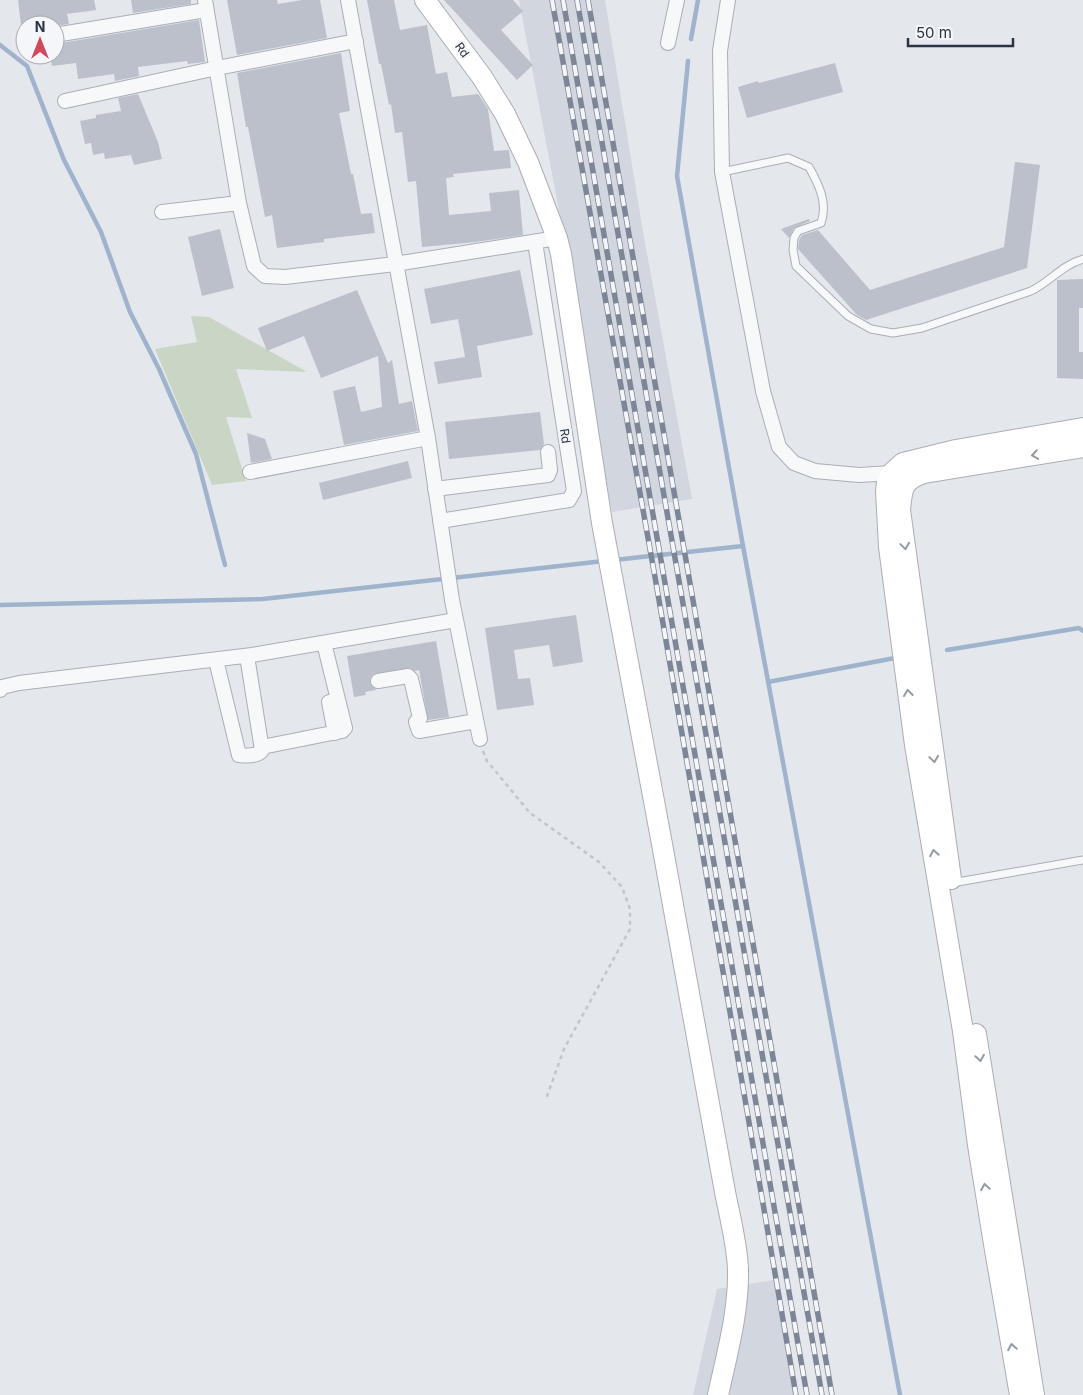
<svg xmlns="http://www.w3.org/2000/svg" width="1083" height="1395" font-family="Inter,sans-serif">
<rect width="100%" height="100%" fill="#e4e7ec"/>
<!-- built -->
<path fill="#d2d6de" d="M519,0H605L642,226L692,499L612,512L565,242Z
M774,1280L794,1395H693L717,1289Z"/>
<!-- green -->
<path fill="#c9d6c5" d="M191,316L209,317L307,372L236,369L252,418L226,417L246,481L212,485L155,349L197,342Z"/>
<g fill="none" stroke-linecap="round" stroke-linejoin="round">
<!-- stream -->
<path stroke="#9fb4cc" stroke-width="4.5" d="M691,39L698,0
M0,45L27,66L64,160L101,232L130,312L159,369L196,454L225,565
M688,61L677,176L743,546
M614,560L743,546L900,1395
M0,605L263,599L604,561
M947,650L1079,628L1083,631
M768,682L895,658"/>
</g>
<!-- building -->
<path fill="#bbc0ca" d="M18,0H94L96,10L67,14L69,24L55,26L21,25Z
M131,0H191V4L133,13Z
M227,0H277L278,4L302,0H320L327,38L237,55Z
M367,0H394L400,30L427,25L436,74L447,72L452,97L478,94L488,109L494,151L509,150L511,168L453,174L454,177L446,178L449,215L491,211L489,193L519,190L523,235L476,242L422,247L416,181L408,182L402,132L395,133L391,104L389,105L381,64H379Z
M444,0H513L523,11L501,30L533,65L517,80Z
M199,20L205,62L188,64L187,61L138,67L139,76L115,81L114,74L78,79L76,63L52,66L50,55H55V44Z
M341,53L350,111L339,113L351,174H353L361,214L372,213L375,233L324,239V242L277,248L272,215L265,217L248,127H246L237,73Z
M835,63L843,92L747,118L738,87L758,81L759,83Z
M138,94L158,142L162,159L134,165L131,155L105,159L104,153L93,155L91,143L85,144L80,121L96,118V115L121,111L118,98Z
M1015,162L1040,165L1027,268L866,320L857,315L798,249L799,240L802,235L818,230L870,290L1004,247Z
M809,219L810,221L794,228L789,238L781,229Z
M220,229L234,288L202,296L188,237Z
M520,270L533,335L477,346L482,377L438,384L434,362L465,357L458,319L431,324L424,289Z
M1083,279V308H1079V352H1083V379L1057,378V280Z
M357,290L388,363L392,360L399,404L412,401L418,431L344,445L333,391L355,386L361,412L382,407L378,356L321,378L304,336L267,351L258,328Z
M540,412L544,444L540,450L449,459L445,422Z
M247,433L265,439L272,459L251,463Z
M408,461L412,478L323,500L319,483Z
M576,615L583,662L553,667L549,645L514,650L518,679L530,678L534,705L497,710L485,628Z
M436,641L449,717L428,720L419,670L415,671L410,668L373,674L370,678V683L376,690L365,692L366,695L354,697L347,656Z"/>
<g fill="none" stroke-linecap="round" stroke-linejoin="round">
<!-- lane casing -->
<g stroke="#a9aeb7" stroke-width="9">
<path id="lane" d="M722,172L788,158L809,167C819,185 828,203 821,223L798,231L794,238L793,250L796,266L848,316L871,329L893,333L922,328L1031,291C1050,282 1062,265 1083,259
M952,883L1083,860"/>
</g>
<!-- street casing -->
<g stroke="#a9aeb7" stroke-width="16">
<path id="street" d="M205,0L239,203
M348,0L428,438L452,600L480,739
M728,0L720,51L722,172L763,391L779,447L794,463L815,471L859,475L892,473L897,476
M55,35L206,10
M668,43L677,0
M65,101L217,68L356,41
M162,212L239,203L254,266L265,276L285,277L395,264L557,238
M250,472L428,438
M435,489L548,475L550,470L548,452
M440,521L569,500L574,491L535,242
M216,660L239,755C247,756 258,756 262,750L247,656
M378,681L408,676L411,679L420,718L416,722L419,731L476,721
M0,690L2,687L19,683L252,655L456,620
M329,702L335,733
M262,747L342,731L345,728L324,643"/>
</g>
<!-- secondary casing -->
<g stroke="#a9aeb7" stroke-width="22">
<path id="secondary" d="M425,0L482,77L505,114L528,162L557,238L561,254L602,523L662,844L725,1192C730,1218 737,1243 738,1269C739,1311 727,1354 718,1395
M951,879L900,510C902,489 902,480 924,473L1083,447
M976,1034L1034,1395
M1020,1395L994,1244L978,1145L963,1031L915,745L889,547L886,491L887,482L892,473L903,463L956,450L1083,428"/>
</g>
<!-- path -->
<path stroke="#c2c5cb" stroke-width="2.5" stroke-dasharray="4 4" stroke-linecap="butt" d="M483,751L487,761L530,813L599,862L622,887L630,909V929L564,1049L546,1099"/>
<!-- lane -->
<use href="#lane" stroke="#f7f8fa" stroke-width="7"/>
<!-- street -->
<use href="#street" stroke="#f7f8fa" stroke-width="14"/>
<!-- secondary -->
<use href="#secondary" stroke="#fff" stroke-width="20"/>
<!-- rail casing -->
<g stroke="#7d8696" stroke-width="5.5">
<path id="rail" d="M552,0L655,577L796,1395
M563,0L807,1395
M577,0L822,1395
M588,0L832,1395"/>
</g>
<!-- rail -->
<use href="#rail" stroke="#f4f6f9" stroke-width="4" stroke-dasharray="11" stroke-linecap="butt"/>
</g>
<!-- one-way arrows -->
<defs><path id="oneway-chevron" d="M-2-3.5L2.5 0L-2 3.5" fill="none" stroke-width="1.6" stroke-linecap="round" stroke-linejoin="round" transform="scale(1.25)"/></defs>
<g stroke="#959aa2">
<use href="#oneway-chevron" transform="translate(1035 455) rotate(171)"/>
<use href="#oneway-chevron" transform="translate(905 546) rotate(82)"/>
<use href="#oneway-chevron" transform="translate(908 693) rotate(-97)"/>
<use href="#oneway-chevron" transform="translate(934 759) rotate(82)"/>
<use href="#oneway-chevron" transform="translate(934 853) rotate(-100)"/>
<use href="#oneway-chevron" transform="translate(980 1058) rotate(81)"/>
<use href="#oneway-chevron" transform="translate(985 1187) rotate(-99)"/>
<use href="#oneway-chevron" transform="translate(1012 1347) rotate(-100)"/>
</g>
<g text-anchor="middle" stroke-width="5" stroke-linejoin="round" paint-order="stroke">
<!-- street labels -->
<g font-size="12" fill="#2b3445" stroke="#f4f6f9">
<text transform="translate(462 50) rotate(54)" y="4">Rd</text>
<text transform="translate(565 436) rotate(81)" y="4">Rd</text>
</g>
</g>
<!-- north arrow -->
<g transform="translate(40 40)"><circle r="24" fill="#f4f6f9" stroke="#a4a8b1"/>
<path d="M0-4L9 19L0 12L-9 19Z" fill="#d1495b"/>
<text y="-8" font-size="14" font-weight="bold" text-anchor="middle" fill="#2b3445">N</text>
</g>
<!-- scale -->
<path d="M908 38v8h105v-8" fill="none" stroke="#2b3445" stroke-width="2.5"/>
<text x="916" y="38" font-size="15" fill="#2b3445" stroke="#f4f6f9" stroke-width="4" paint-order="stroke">50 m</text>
</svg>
